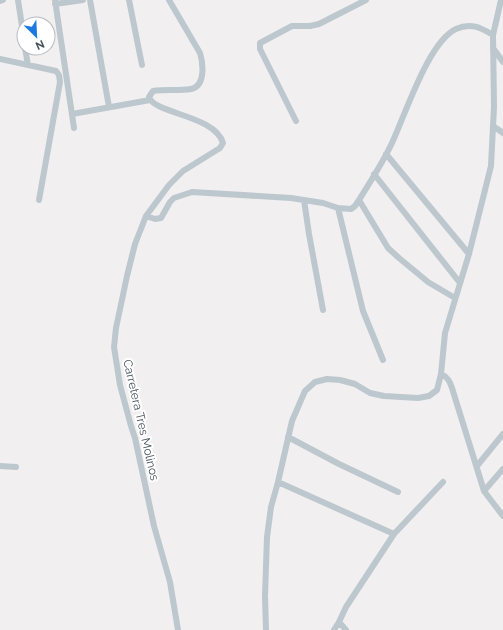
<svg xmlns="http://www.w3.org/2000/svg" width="503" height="630" font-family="Raleway,sans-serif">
<rect width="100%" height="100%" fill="#f1efef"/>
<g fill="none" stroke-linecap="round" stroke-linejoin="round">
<!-- minor -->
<path stroke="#bdc7ce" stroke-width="6" d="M18,0L24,39
M55,0L74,128
M90,0L109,107
M129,0L142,65
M169,0L200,53C203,63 206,86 191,89C180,91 165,89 153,91L149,97C154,114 215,115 223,143L220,148L183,171L169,185L146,216L155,219L161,218L170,202L174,198L192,192L291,198L323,203L338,208L351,209L355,206L359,200C370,182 382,164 391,145C405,116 428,42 456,29C471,22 481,28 493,35
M0,1L3,0
M55,4L83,0
M25,48L28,65
M493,48L503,62
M0,59L56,71L59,75L60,82L39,200
M72,114L150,100
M296,121L260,49V43L292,26H310L319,24L366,0
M493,126L503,133
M386,154L469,254
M374,174L460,283
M304,200L309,234L323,310
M359,200L388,248L399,258L428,282L455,298
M338,208L363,311L383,360
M146,216L135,244L127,276L116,328L114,347L120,385L131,426L135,438L154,526L170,582L178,630
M441,374C448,377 450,382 452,388L484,491L503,469
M288,437L339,464L398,492
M0,466L16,467
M477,466L503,434
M278,482L394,534
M484,491L503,516
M339,622L346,607L394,534L443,482
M266,630L265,596L267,537L271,507L278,482L292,421L305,391L315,382L327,379L340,380L355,384L370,393L384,396L418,398L429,396L437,390L441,374L445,333L469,254L491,166L494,107L493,35L501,0
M334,630L339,622L346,630"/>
</g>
<g text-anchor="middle" stroke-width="4" stroke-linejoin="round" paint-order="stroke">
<!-- street labels -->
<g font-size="12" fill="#47535c" stroke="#fff">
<text transform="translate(141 420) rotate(77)" y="4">Carretera Tres Molinos</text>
</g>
</g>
<!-- north arrow -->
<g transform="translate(36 36) rotate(156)"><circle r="19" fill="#ffffff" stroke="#b5babe"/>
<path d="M0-3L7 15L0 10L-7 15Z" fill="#1b79df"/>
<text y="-6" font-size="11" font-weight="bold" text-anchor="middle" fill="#47535c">N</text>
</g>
</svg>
